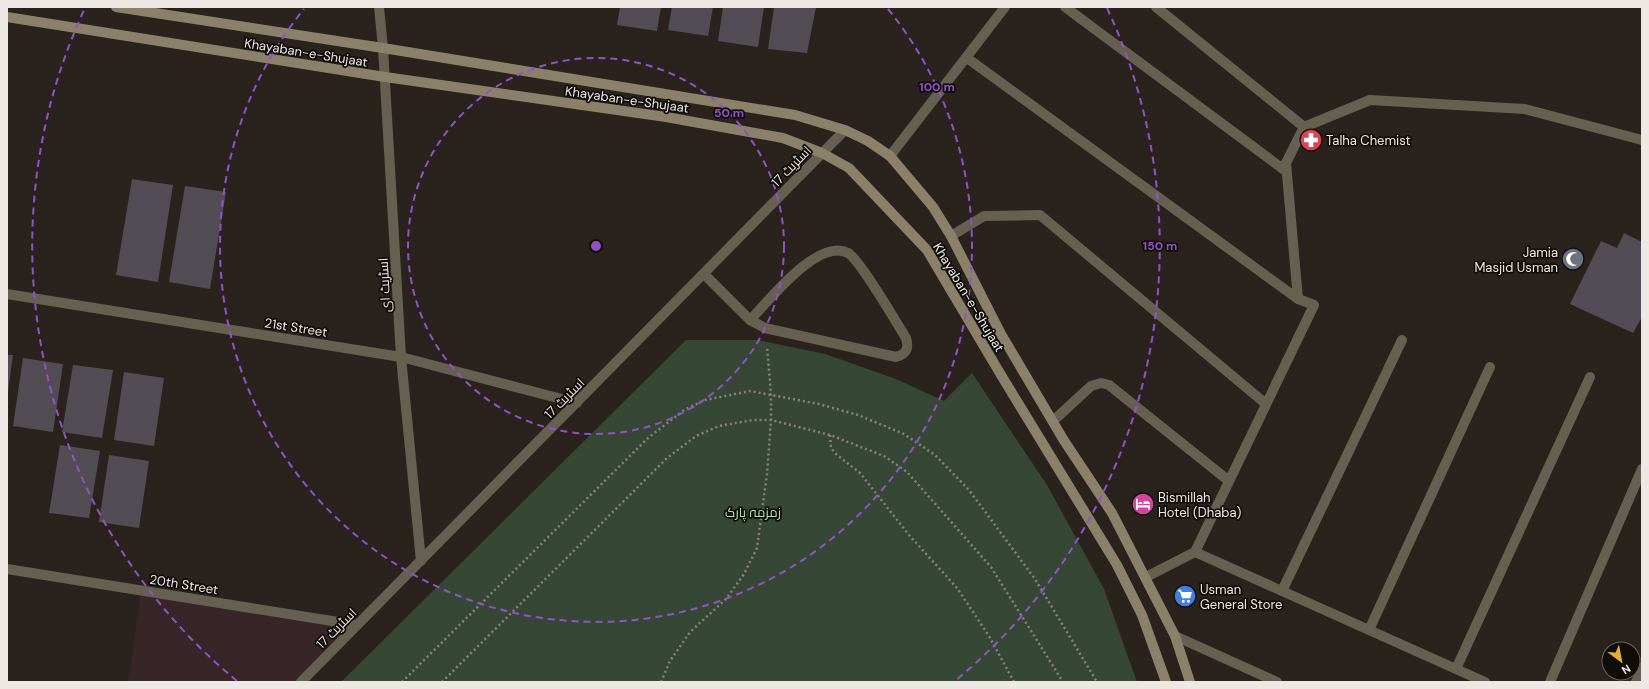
<svg xmlns="http://www.w3.org/2000/svg" width="1649" height="689" font-family="'DM Sans',Cairo,sans-serif">
<rect width="100%" height="100%" fill="#2a221d"/>
<!-- commercial -->
<path fill="#382528" d="M141,591L357,625L301,682H128Z"/>
<!-- green -->
<path fill="#364736" d="M686,340H757L825,354L896,379L944,401L972,373L1047,485L1104,589L1137,682H341Z"/>
<!-- building -->
<path fill="#524d55" d="M620,7H661L657,31L617,25Z
M672,7H713L708,36L668,30Z
M723,7H764L758,47L718,41Z
M774,7H816L807,53L768,49Z
M132,179L173,185L158,282L116,275Z
M185,186L226,192L210,289L169,282Z
M1624,233L1642,242V317L1633,333L1570,304L1601,241L1617,248Z
M7,355H13L8,392H7Z
M23,358L63,364L53,432L13,426Z
M73,365L113,370L102,438L62,432Z
M124,372L164,378L154,446L114,440Z
M60,445L100,451L89,518L49,513Z
M109,455L149,461L139,528L99,522Z"/>
<g fill="none" stroke-linecap="round" stroke-linejoin="round">
<!-- path -->
<path stroke="#89827e" stroke-width="2.5" stroke-dasharray="2 3" stroke-linecap="butt" d="M830,435L831,448L836,454L860,473L909,535L957,588L989,636L1014,682
M402,682L648,438L684,410L705,400L750,391L819,404L858,415L904,434L935,455L969,490L1035,579L1097,682
M442,682L667,458L696,436L719,426L753,420H771L830,435L884,456L907,472L991,567L1063,682
M661,682L670,661L690,632L726,599L744,574L757,548L767,474L771,420V395L767,346"/>
<!-- service -->
<path stroke="#656052" stroke-width="10" d="M704,274L750,320L765,328L896,357C907,354 909,348 906,338C896,322 860,260 848,253C818,237 768,302 750,320"/>
<!-- minor -->
<path stroke="#656052" stroke-width="10" d="M1065,7L1287,172
M1156,7L1304,127L1286,163L1298,299L1314,305L1195,552
M967,58L1298,299
M1304,127L1370,100L1525,109L1642,140
M890,156L1005,7
M951,236L984,216L1040,215L1266,404
M7,294L401,357L577,403
M1053,421L1091,386L1101,383L1109,385L1229,481
M7,569L357,625
M1146,577L1195,552L1485,682
M1282,591L1402,340
M1369,630L1490,367
M1175,636L1277,682
M1456,669L1590,377
M1550,682L1642,469
M1636,682L1642,667"/>
<!-- tertiary -->
<path stroke="#656052" stroke-width="10" d="M379,7L383,48L401,357L421,561
M301,682L845,130"/>
<!-- secondary -->
<path stroke="#8b816b" stroke-width="10" d="M116,7L383,48L795,115L845,130L868,141L890,156L933,207L951,236L1001,334L1063,439L1112,513L1175,636L1190,682
M7,17L385,77L666,117L783,138L822,153L849,168L927,250L1001,375L1117,565L1142,615L1166,682"/>
</g>
<!-- distance rings -->
<g fill="none" stroke="#9252c7" stroke-width="2" stroke-dasharray="7 5">
<circle cx="596" cy="246" r="188"/>
<path d="M888 9A376 376 0 1 1 304 9"/>
<path d="M237 681A564 564 0 0 1 85 8M1107 8A564 564 0 0 1 955 681"/>
</g>
<!-- icons -->
<defs>
<g id="pharmacy-disc" transform="scale(1.15)"><circle r="9.5" fill="#e0444e" stroke="#100c0a"/><path d="M-2-6h4v4h4v4h-4v4h-4v-4h-4v-4h4Z" fill="#fff"/></g>
<g id="mosque-disc" transform="scale(1.15)"><circle r="9.5" fill="#6b7280" stroke="#100c0a"/><path d="M3.5-4.9A6 6 0 1 0 3.5 4.9A5 5 0 1 1 3.5-4.9Z" fill="#fff"/></g>
<g id="hotel-disc" transform="scale(1.15)"><circle r="9.5" fill="#d1479c" stroke="#100c0a"/><path d="M-6-4.5h1.5V1H6V5H4.5V3h-9V5H-6ZM-4 0a1.8 1.8 0 1 1 3.6 0ZM.5 0V-2.5h3Q6-2.5 6 0Z" fill="#fff"/></g>
<g id="supermarket-disc" transform="scale(1.15)"><circle r="9.5" fill="#3f7fe0" stroke="#100c0a"/><path d="M-6-5.5h2.5l.6 2H6L4.5 2H-2.5L-4.4-4H-6ZM-1.5 3.2a1.3 1.3 0 1 0 .1 0ZM3 3.2a1.3 1.3 0 1 0 .1 0Z" fill="#fff"/></g>
</defs>
<g fill-rule="evenodd">
<use href="#pharmacy-disc" x="1311" y="140"/>
<use href="#mosque-disc" x="1573" y="259"/>
<use href="#hotel-disc" x="1143" y="504"/>
<use href="#supermarket-disc" x="1185" y="596"/>
</g>
<g text-anchor="middle" stroke-width="3.5" stroke-linejoin="round" paint-order="stroke">
<!-- street labels -->
<g font-size="13" fill="#eee8e5" stroke="#100c0a">
<text transform="translate(306 52) rotate(9)" y="5">Khayaban-e-Shujaat</text>
<text transform="translate(627 99) rotate(8)" y="5">Khayaban-e-Shujaat</text>
<text transform="translate(791 166) rotate(-46)" y="5">اسٹریٹ 17</text>
<text transform="translate(384 285) rotate(-93)" y="5">اسٹریٹ ای</text>
<text transform="translate(969 297) rotate(59)" y="5">Khayaban-e-Shujaat</text>
<text transform="translate(296 327) rotate(9)" y="5">21st Street</text>
<text transform="translate(564 398) rotate(-45)" y="5">اسٹریٹ 17</text>
<text transform="translate(184 584) rotate(9)" y="5">20th Street</text>
<text transform="translate(336 628) rotate(-45)" y="5">اسٹریٹ 17</text>
</g>
<!-- poi labels -->
<g font-size="13" fill="#eee8e5" stroke="#100c0a" text-anchor="start">
<text x="1326" y="145">Talha Chemist</text>
<text x="1558" y="257" text-anchor="end">Jamia<tspan x="1558" dy="15">Masjid Usman</tspan></text>
<text x="1158" y="502">Bismillah<tspan x="1158" dy="15">Hotel (Dhaba)</tspan></text>
<text x="1200" y="594">Usman<tspan x="1200" dy="15">General Store</tspan></text>
</g>
<!-- park labels -->
<g font-size="13" fill="#b4e2b3" stroke="#100c0a">
<text x="753" y="517">زمزمہ پارک</text>
</g>
</g>
<circle cx="596" cy="246" r="6" fill="#9252c7" stroke="#100c0a" stroke-width="2"/>
<g font-size="12" text-anchor="middle" font-weight="bold" fill="#9252c7" stroke="#100c0a" stroke-width="3.5" stroke-linejoin="round" paint-order="stroke">
<text x="937" y="91">100 m</text>
<text x="729" y="117">50 m</text>
<text x="1160" y="250">150 m</text>
</g>
<!-- border -->
<rect width="1649" height="689" fill="none" stroke="#eee8e5" stroke-width="16"/>
<!-- north arrow -->
<g transform="translate(1621 661) rotate(148)"><circle r="19" fill="#100c0a" stroke="#696462"/>
<path d="M0-3L7 15L0 10L-7 15Z" fill="#e0b034"/>
<text y="-6" font-size="11" font-weight="bold" text-anchor="middle" fill="#eee8e5">N</text>
</g>
</svg>
